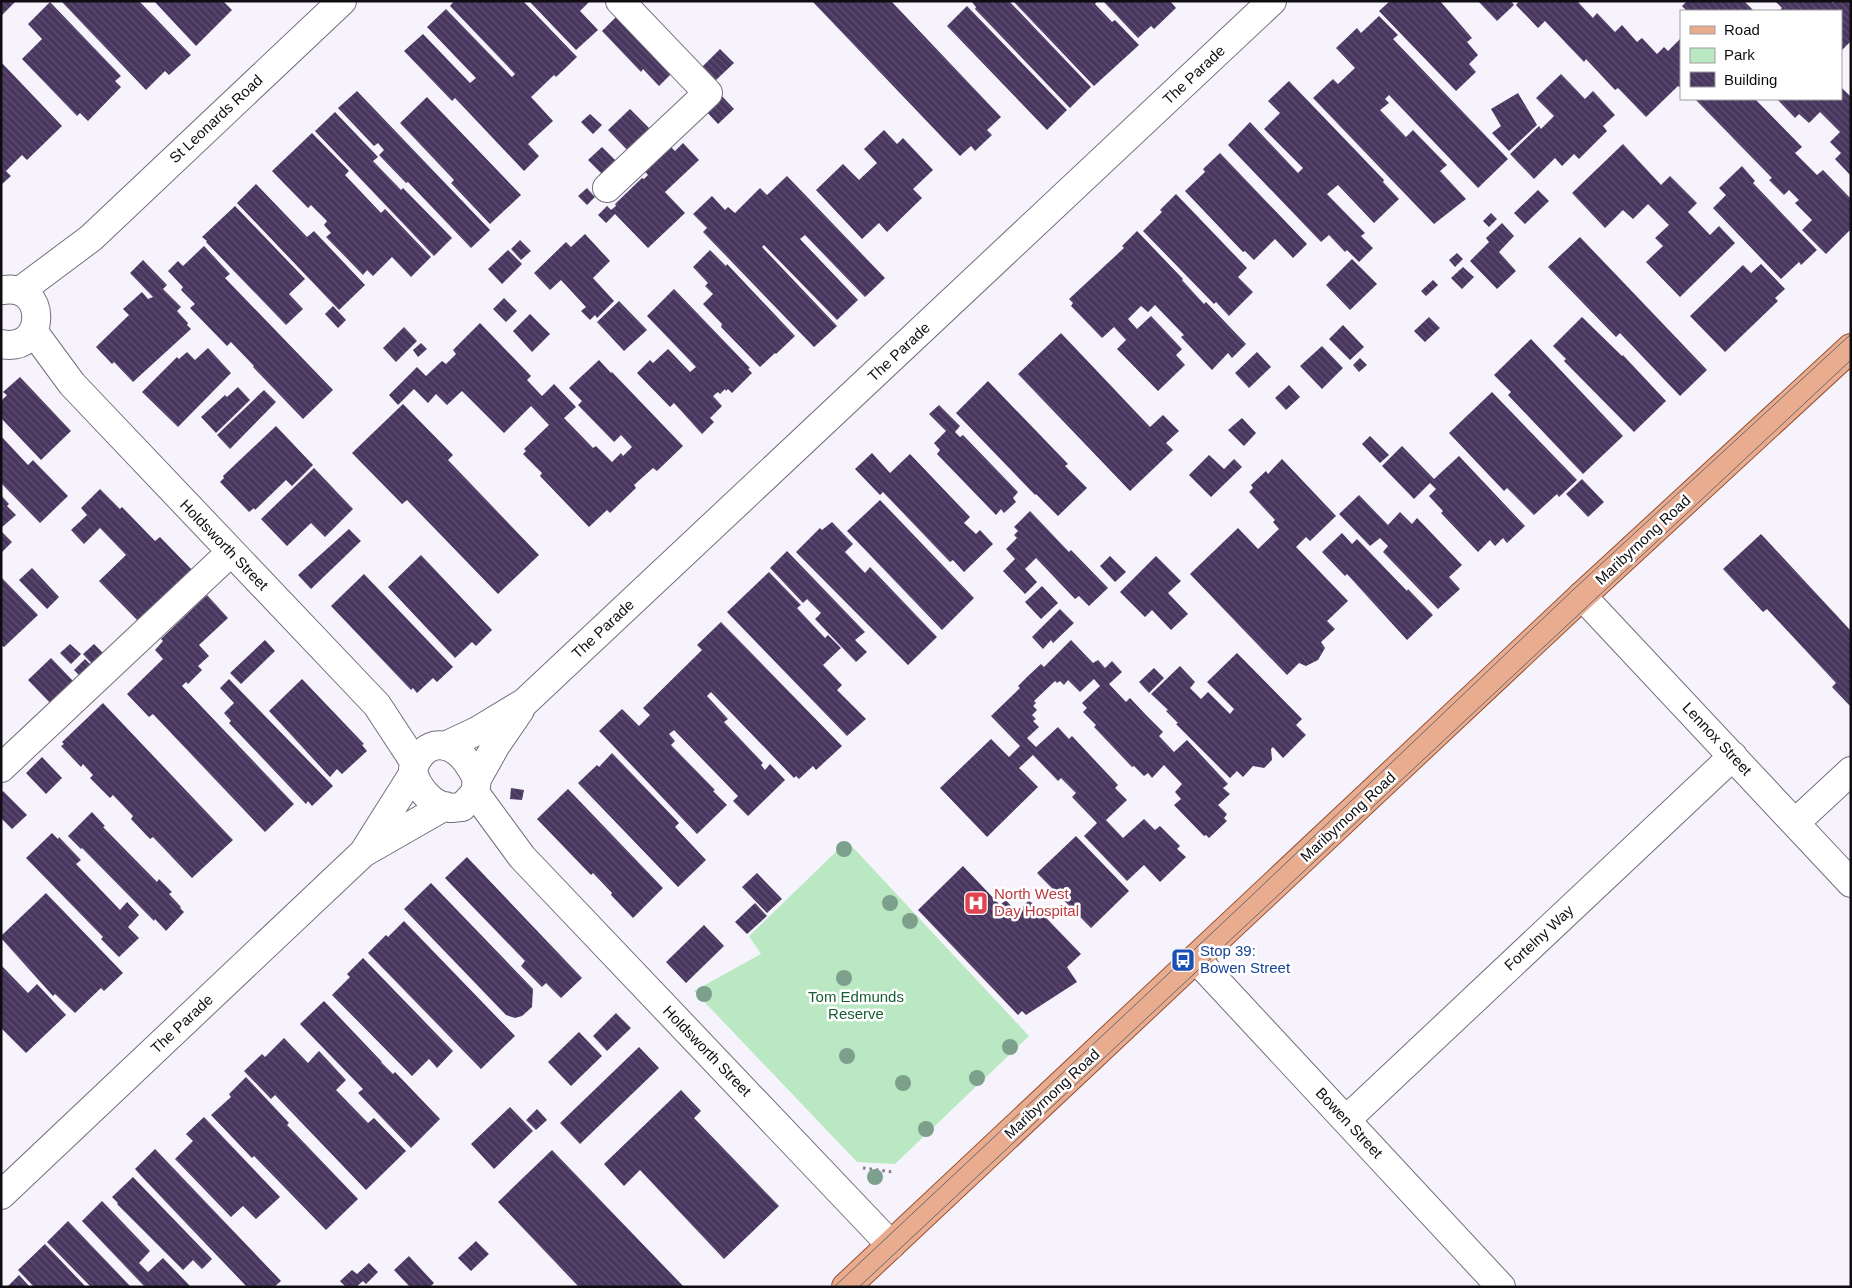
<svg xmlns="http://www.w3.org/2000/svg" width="1852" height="1288" font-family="Helvetica,sans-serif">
<defs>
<pattern id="building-back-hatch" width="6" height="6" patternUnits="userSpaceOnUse" patternTransform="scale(1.25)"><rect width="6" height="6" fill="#49365f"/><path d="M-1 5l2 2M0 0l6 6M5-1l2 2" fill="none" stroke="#5f5071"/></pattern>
</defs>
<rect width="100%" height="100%" fill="#f7f3fd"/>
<!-- park -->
<path fill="#b9e8c2" d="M847,841L1029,1036L895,1164L857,1162L694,991L761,954L749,936Z"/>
<!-- building -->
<path fill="url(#building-back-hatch)" d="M1,1H16L1,16Z
M61,1H139L191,55L169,75L165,71L146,90Z
M154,1H223L232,10L196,46Z
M454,1H523L577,57L556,77L554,75L531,97L553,121L528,144L539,156L524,171L455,98L452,101L404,51L423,34L470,83L476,78L427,27L446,9L512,77L515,74L450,6Z
M529,1H590L580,11L598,30L576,50Z
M812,1H891L1001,117L987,130L992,135L975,151L971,146L960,156Z
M971,1H1009L1091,87L1070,108L975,9L976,7Z
M1013,1H1097L1095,4L1112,22L1115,20L1139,45L1094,86Z
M1103,1H1170L1176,8L1154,29L1151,26L1138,38Z
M1390,1H1440L1472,38L1467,42L1478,55L1469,64L1476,72L1456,91L1379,11Z
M1478,1H1511L1514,5L1497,21Z
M1519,1H1577L1593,18L1597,13L1615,32L1622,25L1637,42L1642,38L1657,54L1664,47L1668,51L1681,38V88L1678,86L1646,117L1618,88L1615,90L1586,59L1584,62L1545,21L1538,28L1516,5Z
M1687,1H1744L1754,11H1687L1682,6Z
M1775,1H1831L1833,3L1835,1H1851V41L1841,51V11H1779L1782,8Z
M50,2L121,76L115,81L121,87L88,121L80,113L77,116L22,59L42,39L28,24Z
M967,6L1067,110L1047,130L947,26Z
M619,14L674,71L659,86L643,69L641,72L602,31Z
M1379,16L1398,35L1393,39L1508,159L1478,188L1389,95L1385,99L1389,103L1380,110L1406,137L1413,130L1447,165L1440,171L1466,199L1434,224L1313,98L1333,79L1338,84L1355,68L1336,48L1357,28L1361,33Z
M720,49L734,63L715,81L702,67Z
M1,62L62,126L27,160L22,155L6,171L11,176L1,185Z
M1561,74L1585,99L1593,91L1615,115L1603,126L1607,131L1579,159L1574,154L1562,166L1555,158L1534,179L1510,154L1539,126L1541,129L1554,116L1536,98Z
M1289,81L1384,180L1383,182L1399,199L1374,223L1338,185L1327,194L1365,233L1361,236L1373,248L1359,262L1347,250L1345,252L1329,235L1321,242L1228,145L1250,122L1298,173L1303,168L1264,129L1280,113L1268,101Z
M1842,88L1851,97V176L1835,159L1841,153L1830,142L1840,132L1820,112L1809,123L1799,114L1795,118L1777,99H1841Z
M357,91L490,230L471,248L408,182L406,183L379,155L384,150L378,143L374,146L338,108Z
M1518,93L1537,125L1509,151L1492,133L1501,126L1491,109Z
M721,95L734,109L718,124L705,110Z
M427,97L521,195L490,224L451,183L454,180L400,123Z
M1695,99H1755L1802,147L1795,153L1817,175L1823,170L1851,199V229L1826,254L1802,230L1812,220L1795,203L1799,200L1789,190L1784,195L1769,180L1772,178Z
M630,109L655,134L633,156L608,130Z
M335,112L378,157L373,161L401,190L403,188L452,238L434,256L315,131Z
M590,114L602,125L593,134L581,122Z
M884,130L897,144L903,138L933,170L913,189L922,198L887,232L879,223L862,239L816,190L843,164L859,180L877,163L864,149Z
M312,133L349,171L345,175L381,213L385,209L431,257L411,277L392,257L373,276L367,270L363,275L326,237L331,233L324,225L327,221L311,205L308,208L272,171Z
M683,143L699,160L665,192L685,213L648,248L615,214L606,223L598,215L607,206L611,210L616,206L615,204L642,178L644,179L648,175L642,168L668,144L675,151Z
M1623,144L1661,185L1670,176L1697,203L1688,212L1710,235L1719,226L1735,243L1680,297L1646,262L1663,246L1655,238L1669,225L1648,204L1633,219L1623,210L1605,228L1572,193Z
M602,147L619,164L605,177L588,160Z
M1220,153L1307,244L1293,258L1275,239L1254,260L1245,251L1243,252L1185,191L1205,172L1203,169Z
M1742,166L1755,181L1753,183L1817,250L1801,265L1799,262L1781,279L1713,208L1726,195L1719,188Z
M787,176L885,278L865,297L805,235L800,239L858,300L837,320L764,245L762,247L837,326L814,347L703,232L707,228L693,214L712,196L725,210L728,207L735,213L760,188L767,195Z
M256,184L307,237L314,231L365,285L339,310L237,203Z
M587,188L595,197L587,205L578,196Z
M1538,190L1549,201L1525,224L1514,213Z
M1176,194L1247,268L1238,277L1253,292L1229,316L1216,302L1214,304L1143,231L1162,212L1160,210Z
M235,206L305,279L289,294L303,309L286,325L206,242L207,241L202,237Z
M1491,213L1497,219L1489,227L1483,221Z
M1502,223L1514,236L1499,252L1516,271L1497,289L1470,261L1489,242L1486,238Z
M1137,231L1183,279L1182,280L1204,304L1206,302L1246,344L1232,358L1228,353L1212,370L1181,337L1184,335L1155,305L1148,312L1141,306L1128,319L1137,329L1151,316L1182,349L1176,355L1185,365L1158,391L1117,349L1126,340L1114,327L1102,338L1071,306L1073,303L1069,299L1124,248L1122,246Z
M585,234L610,261L593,278L614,301L597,318L595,315L590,320L581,311L586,307L561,280L550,290L534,273L566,242L571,247Z
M1580,237L1707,370L1680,396L1620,333L1616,337L1548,267Z
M520,240L531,251L521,260L511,249Z
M204,246L230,274L225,278L333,390L303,419L253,367L254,366L231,342L227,346L190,308L195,304L181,290L183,287L168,271L178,261L183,266Z
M508,250L522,264L502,284L488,269Z
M710,250L726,266L727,264L795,336L776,354L775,353L760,367L721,327L722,324L703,304L713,294L705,286L708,283L693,267Z
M1457,253L1463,259L1455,267L1449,260Z
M1352,259L1377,284L1350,310L1326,285Z
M143,260L167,285L163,289L181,307L177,311L188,323L187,325L191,329L133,382L114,362L112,364L96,347L129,315L123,309L142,292L148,299L153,297L130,273Z
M1761,264L1785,289L1775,298L1778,301L1725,352L1690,316L1743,265L1751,273Z
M1463,267L1474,277L1462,289L1451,278Z
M1433,280L1438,285L1426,296L1421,291Z
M674,289L750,368L748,369L752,373L732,393L728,389L726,391L725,389L720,394L718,392L713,396L722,406L710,418L714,422L702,434L674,403L670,407L637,373L650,360L653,363L668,349L690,372L696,367L647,316Z
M504,298L517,311L506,322L493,309Z
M619,301L647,330L624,351L597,322Z
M333,306L346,320L338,328L325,314Z
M530,314L550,334L532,352L513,331Z
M1429,317L1440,328L1425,342L1414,331Z
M1582,317L1622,356L1623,355L1666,401L1634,432L1564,361L1566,359L1553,346Z
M480,323L531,376L527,380L542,396L554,384L576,407L564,418L593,448L596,446L612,462L621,453L623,456L632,447L621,435L614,442L578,405L582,401L569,388L599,360L611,373L612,372L683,446L657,471L653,468L634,485L636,488L610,513L607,510L589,527L540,476L542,473L523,454L526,451L524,449L549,425L531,406L504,433L462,391L447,405L436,394L428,403L414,389L398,405L389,395L417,367L426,376L442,361L446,364L456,354L453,350Z
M1343,325L1364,347L1350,360L1329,339Z
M404,327L417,341L396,362L383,348Z
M1061,333L1150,427L1163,415L1179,431L1166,443L1173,450L1130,491L1018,374Z
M1531,339L1623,436L1583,474L1508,395L1511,392L1494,375Z
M421,343L427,349L418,357L413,350Z
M1322,346L1343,368L1322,389L1300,366Z
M208,348L231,373L178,427L142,392L177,357L179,359L187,352L195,360Z
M1257,352L1271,367L1249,388L1235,373Z
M1360,358L1367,365L1359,372L1353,365Z
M20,377L71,431L41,460L1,418V401L7,395L3,392Z
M988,381L1068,464L1065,466L1087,488L1058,516L1036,494L1035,495L956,413Z
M1289,385L1300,397L1286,410L1275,398Z
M238,387L250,400L216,433L201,417L225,395L227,397Z
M264,390L276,402L230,449L217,435Z
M1492,392L1577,480L1559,497L1557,494L1534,515L1507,488L1504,491L1449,433Z
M403,404L453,455L448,460L539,555L498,594L407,500L402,504L352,453Z
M939,405L960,426L955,432L960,437L963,435L1018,492L1013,498L1016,502L1004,513L1001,509L996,515L937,454L940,450L934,443L946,431L929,414Z
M1242,418L1256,433L1244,446L1228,430Z
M276,426L313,465L292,486L286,480L255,510L254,508L249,512L220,482L224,478L223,476Z
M1,436L28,465L33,460L68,496L40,523L1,483Z
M1370,436L1389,455L1380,463L1362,444Z
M1402,446L1434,479L1459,456L1525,526L1507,543L1503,538L1495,546L1490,540L1478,552L1441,513L1443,511L1429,496L1436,489L1430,483L1414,499L1382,466Z
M872,453L890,473L910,454L970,517L964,523L976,534L980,530L993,544L964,572L953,560L950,562L883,492L880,495L855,469Z
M1209,455L1224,469L1234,459L1242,467L1211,497L1189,475Z
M1282,459L1336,516L1310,541L1306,537L1296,547L1348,601L1327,621L1335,629L1321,642L1325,648L1318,660L1306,666L1299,663L1287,675L1190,574L1238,528L1258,549L1279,529L1273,522L1275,520L1249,492L1253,488L1251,485L1266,471L1268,474Z
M314,468L353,509L325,537L311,523L287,546L261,519Z
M1582,479L1604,502L1588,517L1566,494Z
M100,489L120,509L122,507L155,541L160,537L193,571L139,622L99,581L126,555L100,528L84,544L71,530L87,515L81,508Z
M1,495L9,504L7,506L16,515L1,528Z
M1359,495L1388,525L1400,512L1412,524L1417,518L1462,565L1449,577L1460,589L1438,609L1383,552L1388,546L1380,538L1370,546L1339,514Z
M880,500L974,598L942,630L847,531Z
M1030,511L1069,552L1071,550L1108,588L1089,606L1079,596L1075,599L1036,558L1025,569L1037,582L1025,594L1003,571L1015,559L1006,549L1017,538L1014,535L1018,531L1014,527Z
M832,522L853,544L845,552L865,573L870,567L937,637L908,665L796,552L820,528L822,530Z
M349,529L361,541L311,589L298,575Z
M1,531L12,542L1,553Z
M1342,533L1352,544L1357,539L1407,591L1408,589L1433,615L1407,640L1347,574L1345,576L1322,552Z
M1761,534L1851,631V707L1832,687L1836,683L1767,609L1763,612L1723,569Z
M787,551L865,632L855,640L867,652L856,662L815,619L821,613L807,599L803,603L770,568Z
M421,555L492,630L476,646L472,642L455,658L388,587Z
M1110,556L1126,572L1115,582L1100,566Z
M1156,556L1181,581L1168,593L1188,614L1171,630L1152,610L1145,617L1120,592Z
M32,568L59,597L47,609L19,580Z
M769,572L801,605L797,608L825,638L828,635L841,648L823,665L842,685L837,690L866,719L847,736L727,612Z
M364,574L453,667L437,682L433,678L417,693L413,688L411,690L331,606Z
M1,577L38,615L4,647L1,645Z
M1042,586L1058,603L1041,619L1025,602Z
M207,595L228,618L199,645L209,656L198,666L202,670L188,684L186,682L182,686L294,804L265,832L153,714L149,717L127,694L163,659L155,650L163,641L161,639Z
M1060,609L1074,623L1053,643L1051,640L1043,649L1032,637Z
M721,622L842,746L816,770L813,766L799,779L796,776L794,778L711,692L707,696L728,719L724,722L763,763L761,765L765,770L770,764L785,780L748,816L733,801L738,796L674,730L669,734L675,741L671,745L715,790L713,791L727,805L697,834L599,731L622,709L639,726L650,715L643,708L702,650L697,645Z
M265,640L275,651L241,684L230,673Z
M1071,640L1093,663L1098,660L1105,668L1112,661L1122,672L1109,684L1126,702L1130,698L1146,715L1163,732L1159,736L1174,752L1187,740L1228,784L1223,788L1230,794L1218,805L1227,814L1224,818L1227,821L1209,838L1206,835L1204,836L1174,805L1181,799L1175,792L1182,784L1164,765L1152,778L1148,773L1144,776L1134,766L1132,767L1094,727L1096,725L1083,712L1087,708L1082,703L1100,686L1094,679L1080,692L1068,680L1064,685L1060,681L1057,683L1055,681L1034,701L1036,703L1033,706L1037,710L1032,715L1036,719L1033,721L1039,727L1027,738L1036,747L1058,727L1069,739L1072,736L1118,785L1115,788L1127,800L1106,820L1123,838L1144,819L1155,830L1160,826L1180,846L1177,849L1186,857L1160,882L1144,865L1127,881L1084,836L1097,823L1072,797L1076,793L1061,778L1058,781L1033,755L1019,768L1038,787L987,837L940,788L991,739L1009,757L1020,746L991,716L1020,688L1018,686L1028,676L1041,664L1044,667Z
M70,644L81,654L71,664L60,653Z
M94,644L103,653L92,664L83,654Z
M1237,653L1302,719L1296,725L1306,735L1283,758L1273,747L1271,749L1272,760L1264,768L1253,766L1243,777L1237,771L1230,778L1176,724L1178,723L1166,711L1168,710L1151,694L1180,666L1195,682L1190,688L1201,699L1208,692L1230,714L1234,709L1207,682Z
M51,658L75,683L52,705L28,680Z
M85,659L94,668L83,679L74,670Z
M1154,668L1164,678L1149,693L1139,682Z
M229,679L333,786L312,806L308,801L306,804L229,723L231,721L224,713L234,703L220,688Z
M302,679L364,744L362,745L367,751L342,774L337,769L330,777L269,711Z
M103,703L233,840L192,878L153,837L150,839L131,819L133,816L113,795L110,798L90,778L93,775L83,764L81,767L61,746L64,744L62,742Z
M612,753L679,823L675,827L706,860L678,887L578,783L597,765L599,767Z
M42,757L62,778L46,794L26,773Z
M511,788L524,790L522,800L510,799Z
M568,789L663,888L633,918L611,895L612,893L593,873L591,875L537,819Z
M3,791L27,815L12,829L1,818V793Z
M92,812L105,826L103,827L157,882L159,879L172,892L169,894L181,907L180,908L184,912L166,931L155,919L154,921L82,848L81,849L68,836Z
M52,833L58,839L59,837L81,860L76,864L120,910L127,902L139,915L128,927L139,938L119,957L101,939L103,937L26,858Z
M1076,836L1129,891L1091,928L1037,873Z
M467,857L582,978L561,998L546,983L542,987L521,966L525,961L445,878Z
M963,866L1000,905L1006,900L1017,913L1029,900L1081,954L1067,967L1077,982L1026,1015L1022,1011L1018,1015L918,910Z
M757,873L782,899L767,913L742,887Z
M431,883L533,989L532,1007L522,1016L515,1018L506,1015L404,909Z
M46,893L123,973L104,991L101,988L75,1013L55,994L53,996L1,938V936Z
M755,903L767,916L747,934L735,922Z
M404,921L515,1036L481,1069L368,953L386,935L388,937Z
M704,925L724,946L686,983L666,962Z
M363,958L453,1051L437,1068L429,1059L412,1076L332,995L350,977L347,974Z
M1,965L28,993L37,984L66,1015L26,1053L1,1028Z
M324,1001L382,1062H381L393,1074L395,1072L440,1119L411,1148L358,1093L363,1089L300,1024Z
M616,1013L631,1028L607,1051L593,1036Z
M579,1032L602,1056L571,1086L548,1062Z
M284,1038L308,1063L319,1051L346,1080L336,1090L368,1123L374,1118L406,1151L366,1190L275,1095L271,1099L244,1071L262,1054L265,1057Z
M639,1047L659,1068L580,1144L560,1123Z
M246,1077L289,1123L287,1125L358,1199L326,1230L254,1156L252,1158L211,1115L231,1097L229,1094Z
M681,1090L701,1111L694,1118L779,1206L724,1259L640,1170L624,1186L604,1164Z
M510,1107L533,1131L494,1169L471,1144Z
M537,1109L547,1120L536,1130L526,1120Z
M204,1117L280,1197L256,1219L243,1206L231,1217L175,1159L193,1141L186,1134Z
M155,1149L281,1281L274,1287H247L144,1179L135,1169Z
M552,1150L684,1287H579L498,1202Z
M133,1177L212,1259L202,1269L193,1260L183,1270L117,1204L118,1203L112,1197Z
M102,1201L150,1251L139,1263L148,1272L163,1258L191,1287H145L82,1221Z
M68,1221L131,1287H91L47,1242Z
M476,1241L489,1254L471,1271L458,1258Z
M45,1244L86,1287H34L18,1270Z
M409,1256L434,1283L430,1287H410L394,1270Z
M369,1263L378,1272L366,1284L363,1281L356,1287H346L340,1281L352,1270L357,1274Z
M19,1275L30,1287H7Z"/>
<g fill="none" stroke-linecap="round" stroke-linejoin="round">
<!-- minor casing -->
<g stroke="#746e7d" stroke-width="30">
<path id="minor" d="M607,188L708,93L620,1
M20,291L91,238L342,1
M33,331L72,384L377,705L415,763
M1,344C47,354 48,283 4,290
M1582,596L1851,883
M445,746L477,731L525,702L1272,1
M1,768L231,552
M477,779C474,774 472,769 469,765C452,738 424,738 413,769C415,786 432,806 450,808C454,808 458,807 462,807L475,793L477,779L496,745L520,710
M475,793L522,857L891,1245
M1795,823L1851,771
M365,850L413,774
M1196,959L1501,1287
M1346,1120L1733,756
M1,1195L363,853L445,806"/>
</g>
<!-- major casing -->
<g stroke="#935132" stroke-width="30">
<path id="major" d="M846,1287L1582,596L1851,348"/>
</g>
<!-- path -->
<path stroke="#817e86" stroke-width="3" stroke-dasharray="2.5 4" stroke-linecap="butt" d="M863,1168L893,1172"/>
<!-- minor -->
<use href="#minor" stroke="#fff" stroke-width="28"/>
<!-- major -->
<use href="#major" stroke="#e9ac8f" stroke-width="28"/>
<!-- tram -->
<path stroke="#6a676e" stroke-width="1" d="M834,1287L1246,901L1574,589L1851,334
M859,1287L1851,360"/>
</g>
<!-- trees -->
<g fill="#7ca08c">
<circle cx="844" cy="849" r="8"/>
<circle cx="890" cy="903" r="8"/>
<circle cx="910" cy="921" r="8"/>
<circle cx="844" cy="978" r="8"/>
<circle cx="704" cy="994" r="8"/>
<circle cx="1010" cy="1047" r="8"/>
<circle cx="847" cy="1056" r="8"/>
<circle cx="977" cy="1078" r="8"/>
<circle cx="903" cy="1083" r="8"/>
<circle cx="926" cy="1129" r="8"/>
<circle cx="875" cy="1177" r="8"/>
</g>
<!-- icons -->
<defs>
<g id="hospital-square" transform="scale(1.25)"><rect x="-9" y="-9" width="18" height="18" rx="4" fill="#e0444e" stroke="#fff"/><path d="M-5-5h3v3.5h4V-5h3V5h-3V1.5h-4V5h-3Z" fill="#fff"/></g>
<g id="bus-square" transform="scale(1.25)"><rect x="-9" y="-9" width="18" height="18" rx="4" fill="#1a4fb4" stroke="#fff"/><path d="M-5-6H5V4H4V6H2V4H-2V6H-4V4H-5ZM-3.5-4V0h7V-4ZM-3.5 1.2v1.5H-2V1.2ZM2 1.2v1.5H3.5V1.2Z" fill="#fff"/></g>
</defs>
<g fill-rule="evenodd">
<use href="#hospital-square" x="976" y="903"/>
<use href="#bus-square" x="1183" y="960"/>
</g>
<g text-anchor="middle" stroke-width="5" stroke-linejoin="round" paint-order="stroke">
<!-- street labels -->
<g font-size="15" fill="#0f0d12" stroke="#fff">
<text transform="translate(1194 75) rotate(-43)" y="5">The Parade</text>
<text transform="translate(216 119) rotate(-43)" y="5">St Leonards Road</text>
<text transform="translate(899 352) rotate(-43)" y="5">The Parade</text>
<text transform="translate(1643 540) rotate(-43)" y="5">Maribyrnong Road</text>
<text transform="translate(224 545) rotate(46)" y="5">Holdsworth Street</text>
<text transform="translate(603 629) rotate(-43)" y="5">The Parade</text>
<text transform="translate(1717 739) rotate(47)" y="5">Lennox Street</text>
<text transform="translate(1348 817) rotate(-43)" y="5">Maribyrnong Road</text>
<text transform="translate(1539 938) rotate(-43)" y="5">Fortelny Way</text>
<text transform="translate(182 1024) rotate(-43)" y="5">The Parade</text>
<text transform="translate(707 1051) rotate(46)" y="5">Holdsworth Street</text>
<text transform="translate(1052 1094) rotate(-43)" y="5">Maribyrnong Road</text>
<text transform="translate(1349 1123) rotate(47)" y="5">Bowen Street</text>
</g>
<!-- health labels -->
<g font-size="15" fill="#be3a42" stroke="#fff" text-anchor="start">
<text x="994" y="899">North West<tspan x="994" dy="17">Day Hospital</tspan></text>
</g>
<!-- transit labels -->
<g font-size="15" fill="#164399" stroke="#fff" text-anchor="start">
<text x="1200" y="956">Stop 39:<tspan x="1200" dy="17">Bowen Street</tspan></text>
</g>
<!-- park labels -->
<g font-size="15" fill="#175d2f" stroke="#fff">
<text x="856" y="1002">Tom Edmunds<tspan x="856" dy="17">Reserve</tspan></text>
</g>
</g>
<!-- border -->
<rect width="1852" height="1288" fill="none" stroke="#0f0d12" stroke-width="5"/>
<!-- legend -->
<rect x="1680" y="10" width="162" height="90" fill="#ffffff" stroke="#9f9ea0"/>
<rect x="1690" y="26" width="25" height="8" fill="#e9ac8f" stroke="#9f9ea0"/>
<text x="1724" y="35" font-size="15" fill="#0f0d12">Road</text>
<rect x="1690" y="48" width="25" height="15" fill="#b9e8c2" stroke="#9f9ea0"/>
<text x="1724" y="60" font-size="15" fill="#0f0d12">Park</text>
<rect x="1690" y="72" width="25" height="15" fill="url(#building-back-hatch)" stroke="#9f9ea0"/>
<text x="1724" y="85" font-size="15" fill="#0f0d12">Building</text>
</svg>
